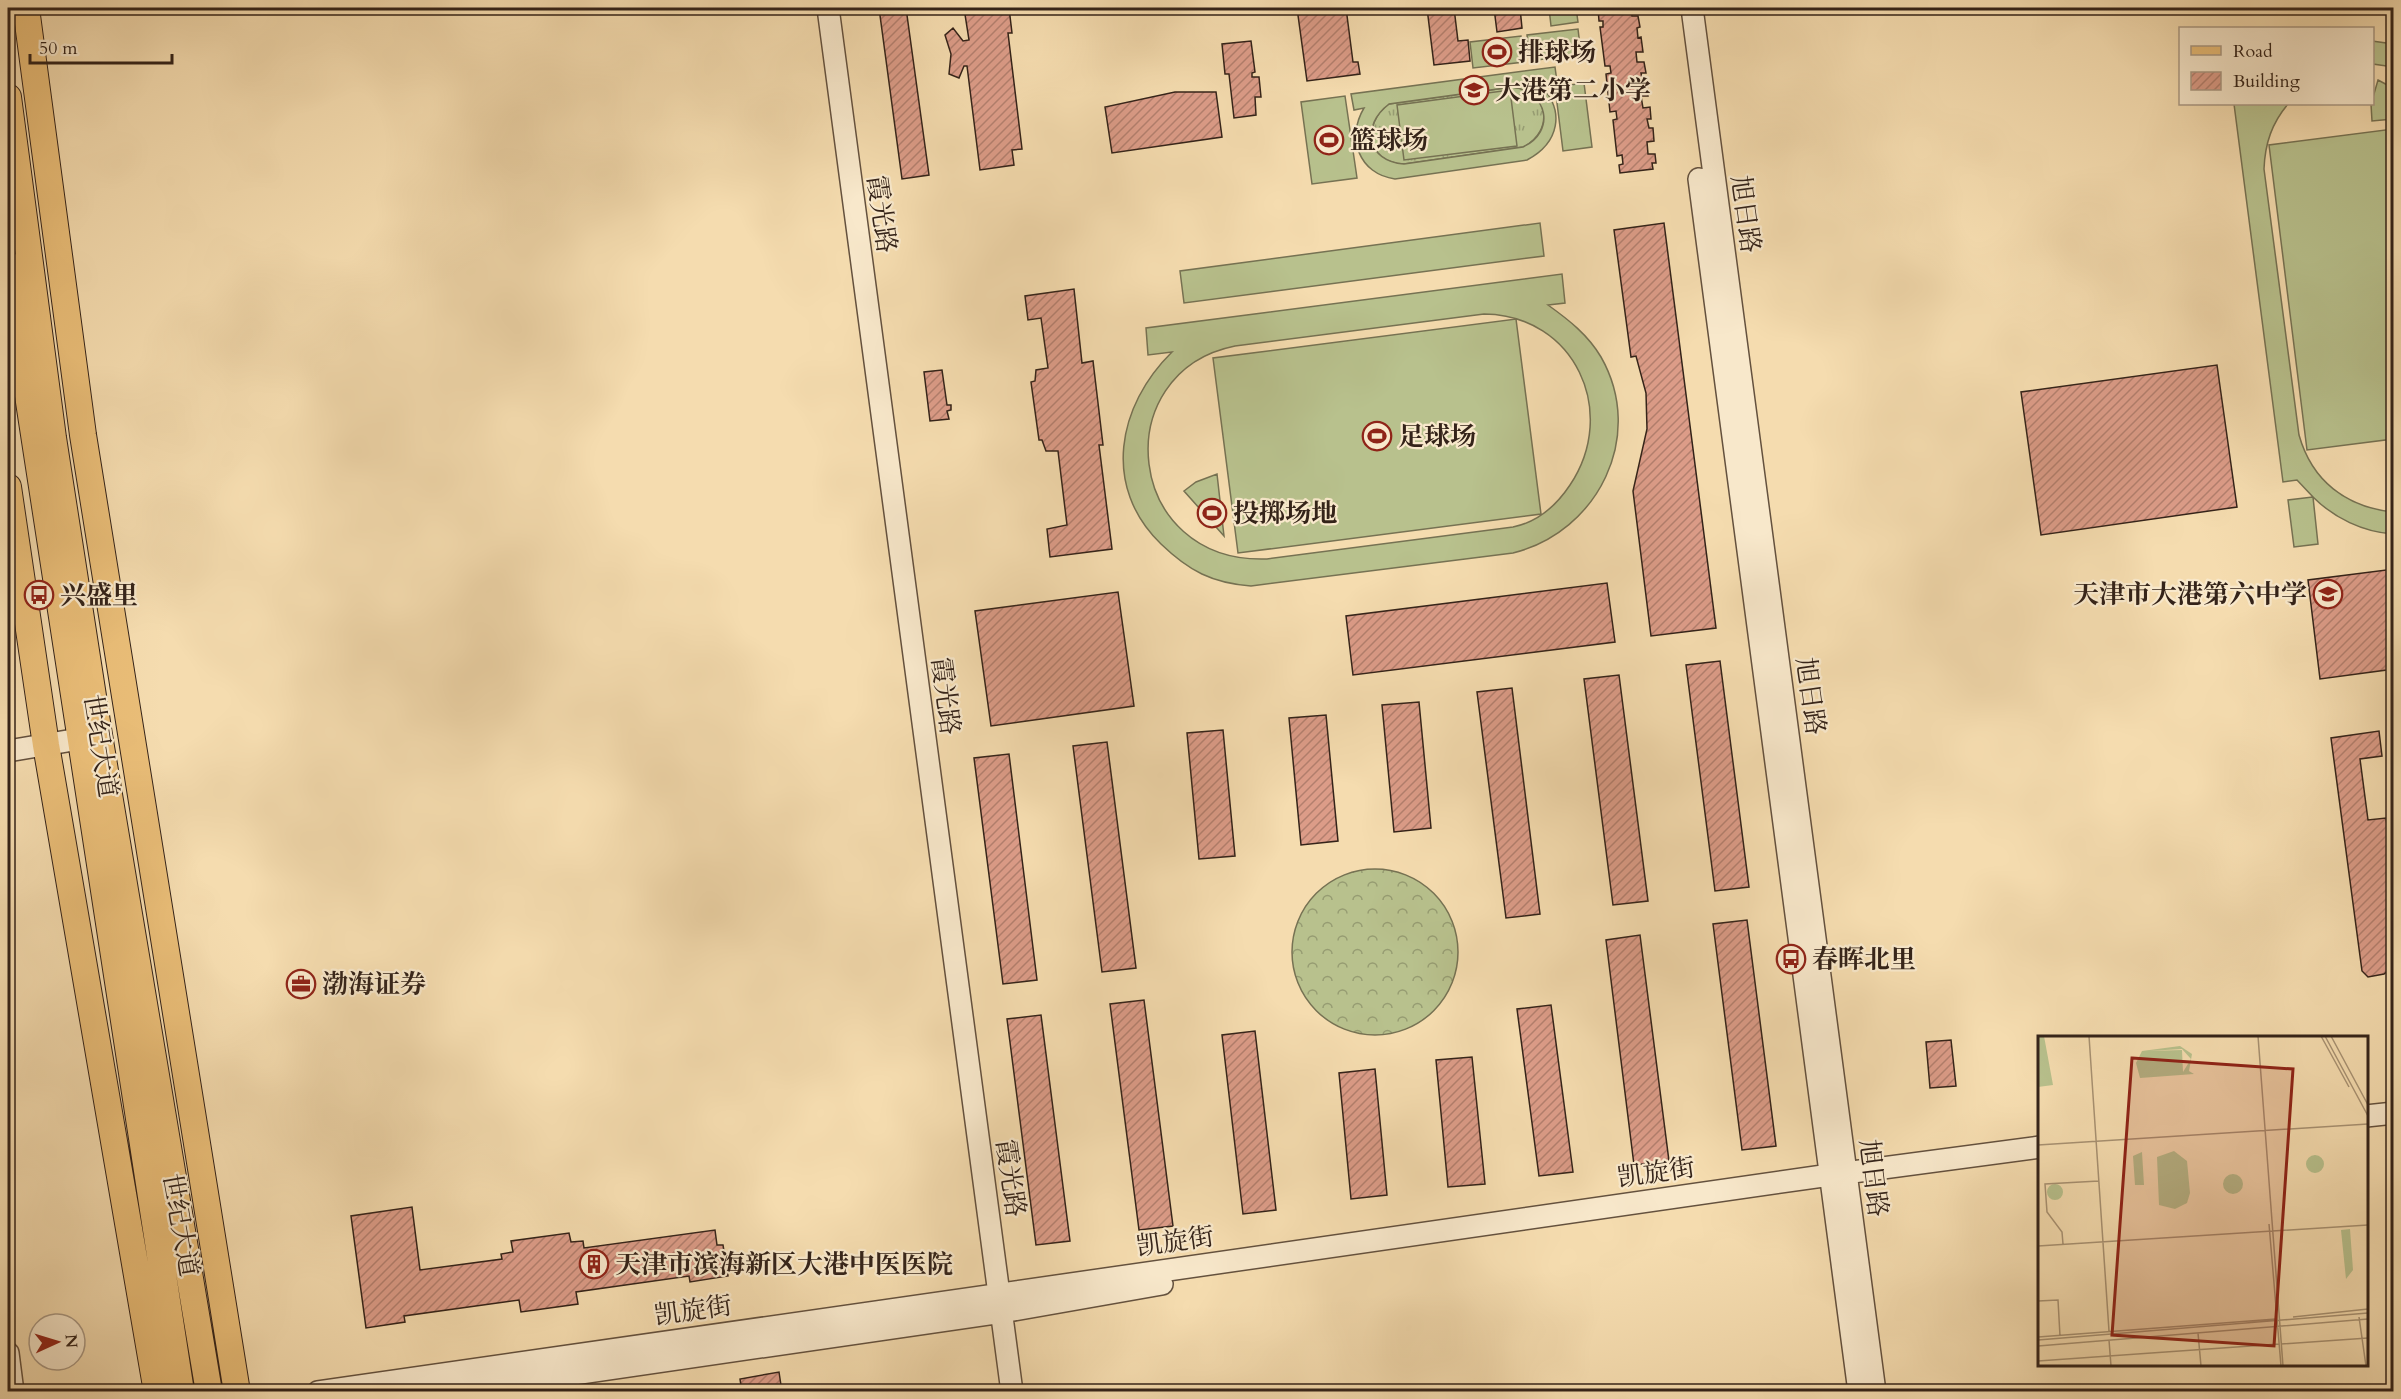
<svg xmlns="http://www.w3.org/2000/svg" width="2401" height="1399" font-family="Cardo,'Noto Serif SC',serif">
<defs>
<pattern id="grass-tufts" width="24" height="20" patternUnits="userSpaceOnUse" patternTransform="scale(1.5)"><rect width="24" height="20" fill="#b8c18d"/><path d="M3 7l-1-3M5 7V3M7 7l1-3M15 17l-1-3M17 17v-4M19 17l1-3" fill="none" stroke="#969c72"/></pattern>
<pattern id="forest-crowns" width="20" height="18" patternUnits="userSpaceOnUse" patternTransform="scale(1.5)"><rect width="20" height="18" fill="#b8c18d"/><path d="M2 6a3 3 0 1 1 6 0M12 15a3 3 0 1 1 6 0" fill="none" stroke="#969c72"/></pattern>
<pattern id="building-hatch" width="6" height="6" patternUnits="userSpaceOnUse" patternTransform="scale(1.5)"><rect width="6" height="6" fill="#dc9c88"/><path d="M-1 1l2-2M0 6l6-6M5 7l2-2" fill="none" stroke="#b37f6e"/></pattern>
</defs>
<rect width="100%" height="100%" fill="#f5dcaf"/>
<filter id="stains"><feTurbulence type="fractalNoise" baseFrequency=".00333" numOctaves="4"/><feColorMatrix values="0 0 0 0 .2 0 0 0 0 .09 0 0 0 0 .02 0 0 0 .5 -.17"/></filter>
<radialGradient id="worn" r=".72"><stop offset=".6" stop-color="#630" stop-opacity="0"/><stop offset="1" stop-color="#630" stop-opacity=".3"/></radialGradient>
<!-- grass -->
<path fill="url(#grass-tufts)" stroke="#767253" stroke-width="1.5" d="M1512,87C1549,90 1555,131 1523,147L1404,164C1366,163 1361,125 1389,104Z"/>
<!-- forest -->
<path fill="url(#forest-crowns)" stroke="#767253" stroke-width="1.5" d="M1292 952a83 83 0 1 1 166 0a83 83 0 1 1-166 0Z"/>
<!-- garden -->
<path fill="#b8c18d" stroke="#767253" stroke-width="1.5" fill-rule="evenodd" d="M1549,8H1576L1578,22L1551,26Z
M1578,29L1581,54L1530,61L1527,35Z
M1521,36L1524,62L1473,68L1470,42Z
M2372,41L2393,44V67L2373,64Z
M1555,67L1557,82L1540,85C1566,111 1559,143 1527,160L1395,179C1359,174 1346,138 1364,108L1354,110L1351,94ZM1512,87C1548,91 1556,132 1523,147L1404,164C1366,161 1361,125 1389,104Z
M2378,80L2393,88V119L2372,121L2371,104Z
M1584,83L1592,147L1563,151L1555,87Z
M1510,90L1517,146L1404,160L1397,105Z
M1345,96L1357,178L1312,184L1301,102Z
M2234,104H2288C2272,123 2265,143 2264,169L2299,435C2312,481 2346,507 2393,512V534C2363,532 2334,518 2313,497L2318,544L2294,547L2288,500L2313,497L2297,480L2283,482Z
M2393,129V439L2307,450L2269,145Z
M1540,223L1544,256L1184,303L1180,271Z
M1562,274L1565,303L1548,305C1569,320 1588,335 1601,357C1646,436 1598,532 1513,553L1251,586C1212,583 1189,571 1161,544C1102,487 1117,406 1172,352L1148,355L1146,328ZM1484,314C1575,315 1619,412 1570,485C1556,506 1538,522 1513,527L1267,559C1124,564 1106,372 1235,346Z
M1516,319L1541,514L1238,553L1213,358Z
M1217,474L1224,536L1184,491L1196,482Z"/>
<!-- building -->
<path fill="url(#building-hatch)" stroke="#342319" stroke-width="1.5" d="M879,8H906L929,175L902,179Z
M964,8H1009L1012,33H1008L1022,149L1012,150L1014,165L980,170L967,66H964L959,78L949,74L951,54L945,35L953,28L963,41L969,40Z
M1297,8H1346L1353,62H1358L1360,74L1307,81Z
M1427,8H1454L1458,41L1468,40L1470,61L1434,65Z
M1494,8H1520L1522,28L1497,32Z
M1598,8H1631L1632,16H1638L1640,27L1637,28L1638,38L1641,37L1643,52H1636L1637,62H1644L1646,73H1641L1643,84L1647,83L1648,96H1641L1643,108L1650,107L1651,119H1647L1649,128H1653L1654,141L1647,142L1648,154H1655L1656,163H1652L1653,169L1620,173L1619,165L1623,164L1622,155L1617,156L1613,120L1617,119L1616,111L1610,112L1606,74L1611,73L1610,66H1605L1600,27H1603V21H1599Z
M1251,41L1255,72L1252,73V77H1259L1261,97H1255L1256,115L1234,118L1229,74H1225L1222,44Z
M1175,92H1216L1222,137L1112,153L1105,107Z
M1664,223L1716,628L1651,636L1633,491L1647,429L1646,393L1636,356L1631,357L1614,230Z
M1074,289L1082,363L1093,361L1103,445H1099L1112,549L1050,557L1047,529L1067,525L1058,451H1046L1042,440H1039L1031,382L1035,381L1036,370L1048,368L1041,318L1028,320L1025,296Z
M2217,365L2237,507L2041,535L2021,392Z
M942,370L947,405H951V410L947,411L949,419L930,421L924,372Z
M2394,569V669L2320,679L2308,580Z
M1607,583L1615,642L1353,675L1346,616Z
M1118,592L1134,706L991,726L975,611Z
M1720,661L1749,887L1715,891L1686,665Z
M1619,675L1648,901L1613,905L1584,679Z
M1512,688L1540,914L1506,918L1477,692Z
M1419,702L1431,828L1394,832L1382,705Z
M1326,715L1338,841L1301,845L1289,718Z
M1223,730L1235,856L1199,859L1187,733Z
M2379,731L2382,756L2360,759L2368,820L2386,818L2394,877V959H2388L2390,969L2384,974L2368,977L2362,971L2331,738Z
M1107,742L1136,968L1102,972L1073,746Z
M1009,754L1037,980L1003,984L974,758Z
M1747,920L1776,1146L1742,1150L1713,924Z
M1640,935L1669,1161L1634,1165L1606,940Z
M1144,1000L1173,1226L1139,1230L1110,1004Z
M1551,1005L1573,1172L1539,1176L1517,1009Z
M1041,1015L1070,1241L1036,1245L1007,1019Z
M1255,1031L1276,1210L1243,1214L1222,1035Z
M1951,1040L1956,1086L1930,1088L1926,1042Z
M1472,1057L1485,1184L1448,1187L1436,1060Z
M1375,1069L1387,1195L1351,1199L1339,1073Z
M412,1207L420,1270L502,1259L501,1254L513,1252L511,1241L569,1233L571,1242L583,1241L584,1248L715,1230L717,1245H723L728,1276L690,1282L689,1276L576,1292L578,1304L521,1312L519,1300L404,1316L405,1322L366,1328L351,1216Z
M779,1372L782,1392H742L740,1379Z"/>
<g fill="none" stroke-linecap="round" stroke-linejoin="round">
<!-- minor casing -->
<g stroke="#64513e" stroke-width="24">
<path id="minor" d="M828,8L1012,1392
M1692,8L1875,1392
M1699,179L1859,1392
M8,751L79,739
M2366,1116L2394,1113
M8,1353L13,1392
M318,1392L1830,1175L2040,1147
M450,1392L1002,1312L1162,1284"/>
</g>
<!-- major casing -->
<g stroke="#342319" stroke-width="28">
<path id="major" d="M26,8L83,435L237,1392
M8,97L53,438L99,735L209,1392
M8,265L181,1392
M8,487L46,745L157,1392"/>
</g>
<!-- minor -->
<use href="#minor" stroke="#f8e8cb" stroke-width="21"/>
<!-- major -->
<use href="#major" stroke="#eabe78" stroke-width="26"/>
</g>
<!-- icons -->
<defs>
<g id="stadium-ring" transform="scale(1.5)"><circle r="9.5" fill="#f8e8cb" stroke="#8f2418" stroke-width="1.5"/><path d="M0-5a6.5 5 0 1 0 0 10a6.5 5 0 1 0 0-10ZM-3.5-1.8h7v3.6h-7Z" fill="#8f2418"/></g>
<g id="school-ring" transform="scale(1.5)"><circle r="9.5" fill="#f8e8cb" stroke="#8f2418" stroke-width="1.5"/><path d="M0-5L7-2L0 1L-7-2ZM-4 1L0 2.5L4 1V4Q0 6-4 4Z" fill="#8f2418"/></g>
<g id="bus-ring" transform="scale(1.5)"><circle r="9.5" fill="#f8e8cb" stroke="#8f2418" stroke-width="1.5"/><path d="M-5-6H5V4H4V6H2V4H-2V6H-4V4H-5ZM-3.5-4V0h7V-4ZM-3.5 1.2v1.5H-2V1.2ZM2 1.2v1.5H3.5V1.2Z" fill="#8f2418"/></g>
<g id="office-ring" transform="scale(1.5)"><circle r="9.5" fill="#f8e8cb" stroke="#8f2418" stroke-width="1.5"/><path d="M-6-3h4V-5.5h4V-3h4V5H-6ZM-1-4.5V-3h2v-1.5ZM-6 0V1H6V0Z" fill="#8f2418"/></g>
<g id="building-ring" transform="scale(1.5)"><circle r="9.5" fill="#f8e8cb" stroke="#8f2418" stroke-width="1.5"/><path d="M-4-6H4V6H1V3H-1V6H-4ZM-2.5-4.3h1.7v1.8h-1.7ZM.8-4.3h1.7v1.8H.8ZM-2.5-1h1.7V.8h-1.7ZM.8-1h1.7V.8H.8Z" fill="#8f2418"/></g>
</defs>
<g fill-rule="evenodd">
<use href="#stadium-ring" x="1497" y="52"/>
<use href="#school-ring" x="1474" y="90"/>
<use href="#stadium-ring" x="1329" y="140"/>
<use href="#stadium-ring" x="1377" y="436"/>
<use href="#stadium-ring" x="1212" y="513"/>
<use href="#school-ring" x="2328" y="594"/>
<use href="#bus-ring" x="39" y="595"/>
<use href="#bus-ring" x="1791" y="959"/>
<use href="#office-ring" x="301" y="984"/>
<use href="#building-ring" x="594" y="1264"/>
</g>
<g text-anchor="middle" stroke-width="4.5" stroke-linejoin="round" paint-order="stroke">
<!-- poi labels -->
<g font-size="26" font-weight="bold" fill="#342319" stroke="#f8e8cb" text-anchor="start">
<text x="1518" y="61">排球场</text>
<text x="1495" y="99">大港第二小学</text>
<text x="1350" y="149">篮球场</text>
<text x="1398" y="445">足球场</text>
<text x="1233" y="522">投掷场地</text>
<text x="2307" y="603" text-anchor="end">天津市大港第六中学</text>
<text x="60" y="604">兴盛里</text>
<text x="1812" y="968">春晖北里</text>
<text x="322" y="993">渤海证券</text>
<text x="615" y="1273">天津市滨海新区大港中医医院</text>
</g>
<!-- street labels -->
<g font-size="26" fill="#342319" stroke="#f8e8cb">
<text transform="translate(882 214) rotate(82)" y="9">霞光路</text>
<text transform="translate(1746 214) rotate(82)" y="9">旭日路</text>
<text transform="translate(946 696) rotate(83)" y="9">霞光路</text>
<text transform="translate(1811 696) rotate(82)" y="9">旭日路</text>
<text transform="translate(101 746) rotate(81)" y="9">世纪大道</text>
<text transform="translate(1656 1172) rotate(-8)" y="9">凯旋街</text>
<text transform="translate(1011 1178) rotate(82)" y="9">霞光路</text>
<text transform="translate(1874 1178) rotate(83)" y="9">旭日路</text>
<text transform="translate(181 1225) rotate(80)" y="9">世纪大道</text>
<text transform="translate(1175 1241) rotate(-8)" y="9">凯旋街</text>
<text transform="translate(693 1310) rotate(-8)" y="9">凯旋街</text>
</g>
</g>
<!-- overview -->
<g transform="translate(2038 1036)">
<rect width="330" height="330" fill="#f5dcaf"/>
<path d="M0,0H6L15,49L0,51ZM268 128a9 9 0 1 1 18 0a9 9 0 1 1-18 0ZM185 148a10 10 0 1 1 20 0a10 10 0 1 1-20 0Z" fill="#b8c18d"/>
<path d="M142,10L154,18L151,35L156,38L102,42L98,27L104,15ZM144,13L153,23L145,36L144,14L110,15ZM136,115L149,125L152,157L149,167L137,173L121,169L119,121ZM104,116L106,149H97L95,120ZM9 156a8 8 0 1 1 16 0a8 8 0 1 1-16 0ZM312,193L315,234L308,243L303,194Z" fill="#b8c18d" fill-rule="evenodd"/>
<path fill="none" stroke="#a89273" stroke-width="1.5" d="M51,0L71,295M220,0L245,330M283,0L311,51M287,0L330,80M293,0L330,69M0,109L330,88M231,188L243,330M25,208L24,196L9,176L7,148L61,145M0,210L330,189M0,265L20,264L22,300M255,281L330,273M321,281L328,330M160,297L163,330M0,301L238,283M0,304L330,277M71,304L73,330M243,308L330,302M0,310L330,283M0,325L241,308"/>
<path fill="#8f2418" fill-opacity="0.15" stroke="#8f2418" stroke-width="3" d="M94,22L255,33L236,310L74,299Z"/>
<rect width="330" height="330" fill="none" stroke="#342319" stroke-width="3"/>
</g>
<!-- margin -->
<rect width="2401" height="1399" fill="none" stroke="#f5dcaf" stroke-width="30"/>
<rect x="9" y="9" width="2383" height="1381" fill="none" stroke="#342319" stroke-width="3"/>
<rect x="15" y="15" width="2371" height="1369" fill="none" stroke="#342319" stroke-width="1.5"/>
<!-- legend -->
<rect x="2179" y="27" width="195" height="78" fill="#f8e8cb" stroke="#aa9984" stroke-width="1.5"/>
<rect x="2191" y="46" width="30" height="9" fill="#eabe78" stroke="#aa9984" stroke-width="1.5"/>
<text x="2233" y="57" font-size="18" fill="#342319">Road</text>
<rect x="2191" y="72" width="30" height="18" fill="url(#building-hatch)" stroke="#aa9984" stroke-width="1.5"/>
<text x="2233" y="87" font-size="18" fill="#342319">Building</text>
<!-- north arrow -->
<g transform="translate(57 1342) rotate(86)"><circle r="28" fill="#f8e8cb" stroke="#aa9984" stroke-width="1.5"/>
<path d="M0-4.5L10 22L0 15L-10 22Z" fill="#8f2418"/>
<text y="-9" font-size="16" font-weight="bold" text-anchor="middle" fill="#342319">N</text>
</g>
<!-- scale -->
<path d="M30 54v9h142v-9" fill="none" stroke="#342319" stroke-width="3"/>
<text x="39" y="54" font-size="18" fill="#342319" stroke="#f8e8cb" stroke-width="4.5" paint-order="stroke">50 m</text>
<rect width="100%" height="100%" filter="url(#stains)"/>
<rect width="100%" height="100%" fill="url(#worn)"/>
</svg>
